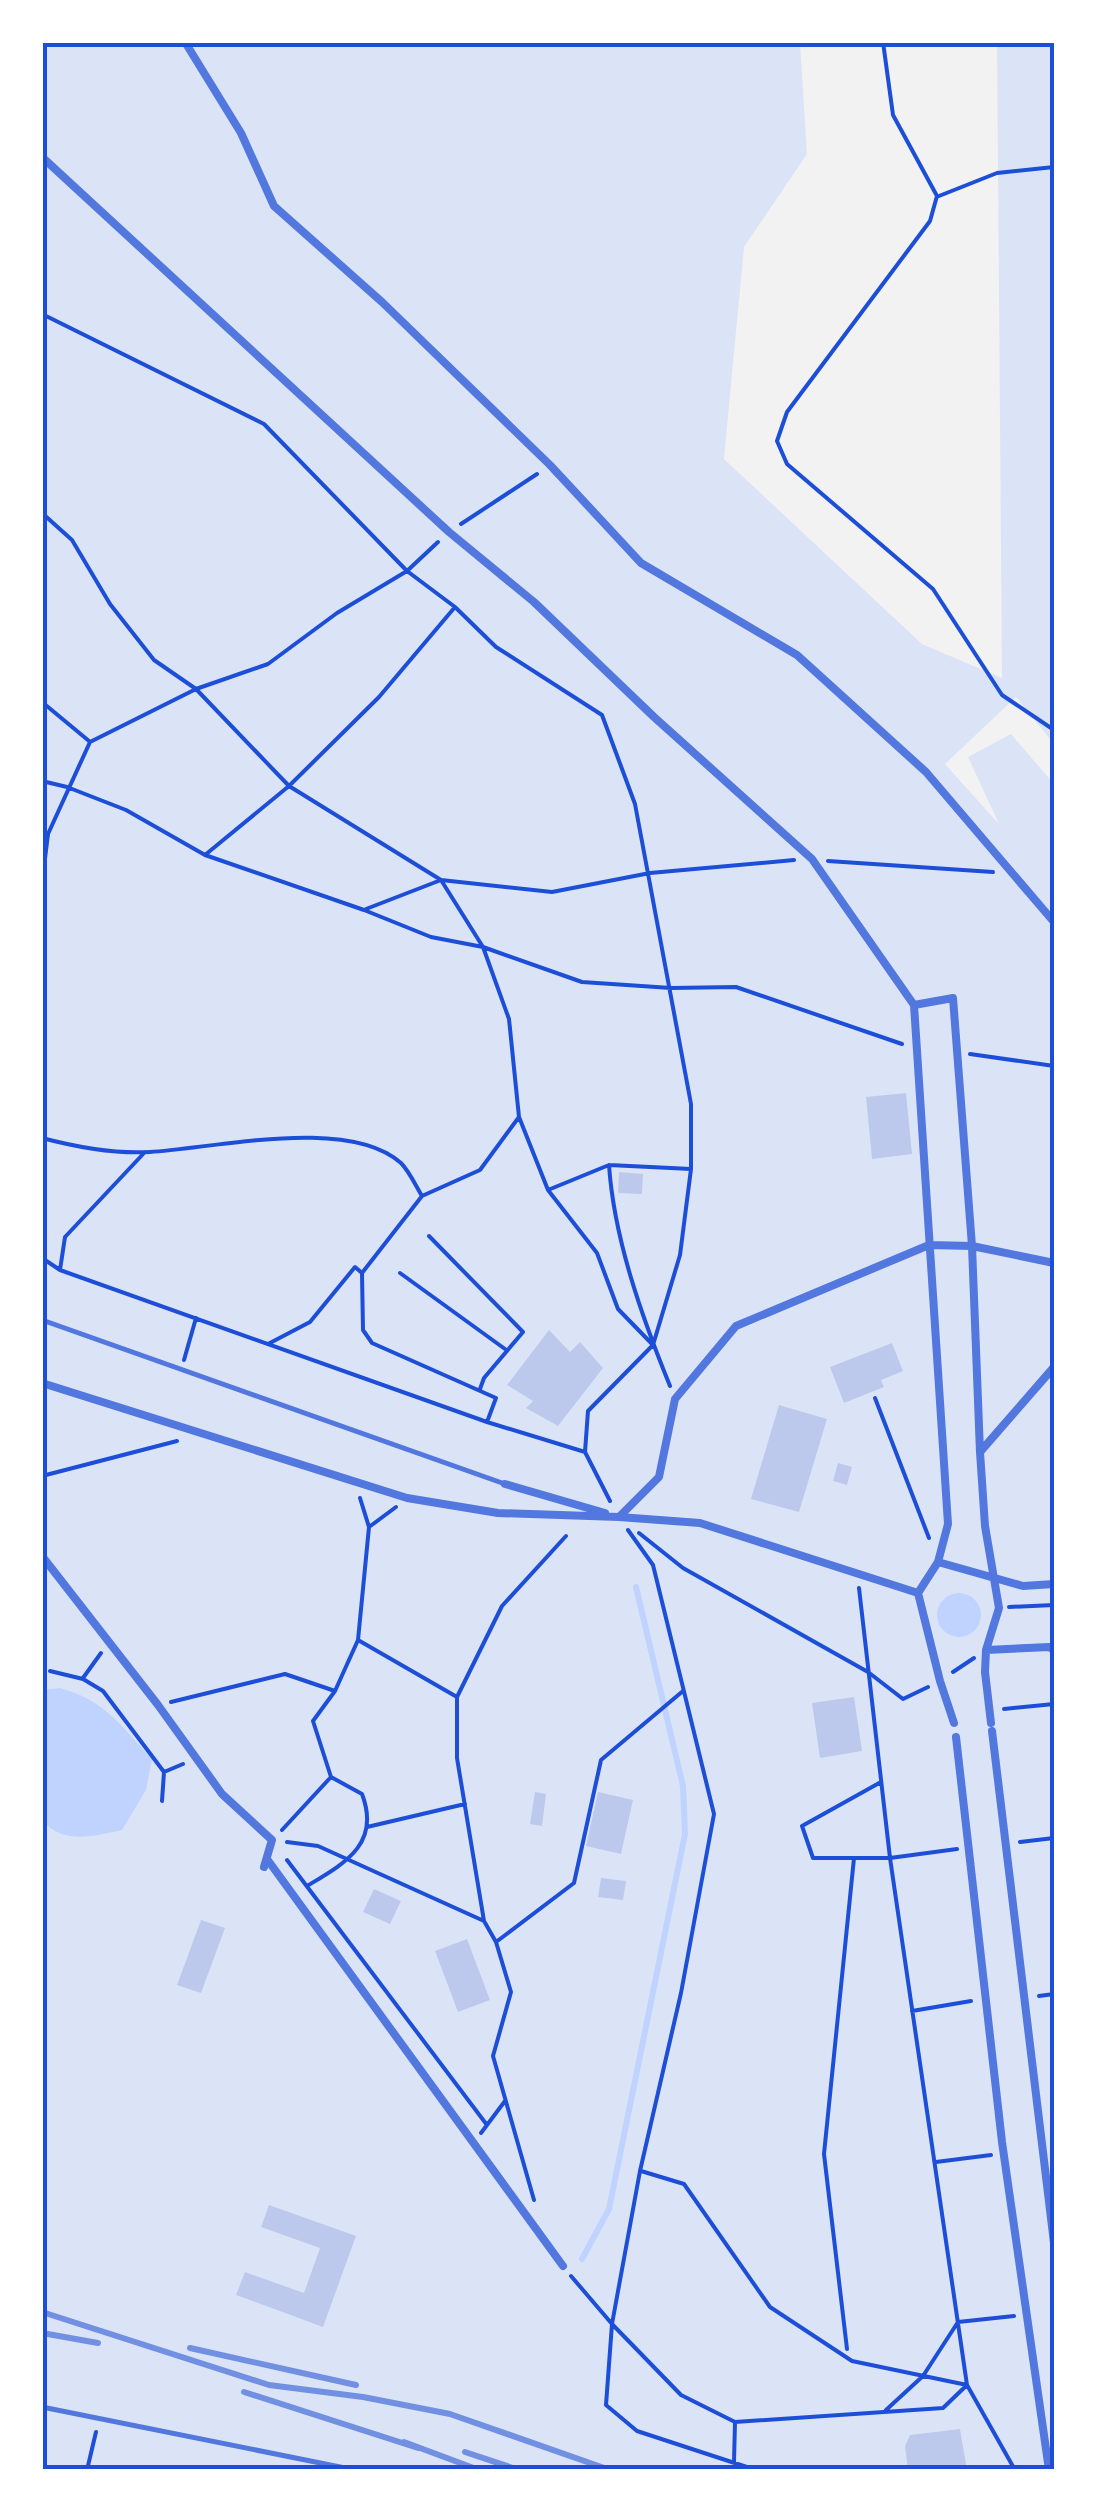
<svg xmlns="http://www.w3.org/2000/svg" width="1097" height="2512" font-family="Bitter,serif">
<rect width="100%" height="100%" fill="#f2f2f2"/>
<!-- green -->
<path fill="#dbe4f7" d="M42,43H800L807,154L744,247L724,459L922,644L1002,678L997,43H1054V744L1016,697L945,764L999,824L968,757L1011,734L1054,784V2469H43Z"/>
<!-- water -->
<path fill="#bfd3fe" d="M937 1615a22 22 0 1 1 44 0a22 22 0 1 1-44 0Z
M60,1688C105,1700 121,1726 152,1759L146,1790L122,1830C94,1836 64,1845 43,1821V1690Z"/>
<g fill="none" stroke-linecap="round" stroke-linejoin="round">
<!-- stream -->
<path stroke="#bfd3fe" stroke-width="6" d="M582,2259L609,2209L685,1834L683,1786L636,1587"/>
</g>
<!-- building -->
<path fill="#bdc9ec" d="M906,1093L912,1154L872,1159L866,1097Z
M619,1172L643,1174L642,1194L618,1193Z
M549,1330L570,1352L580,1342L603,1368L558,1426L526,1408L533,1401L507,1385Z
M892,1343L903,1371L881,1380L884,1387L844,1403L830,1367Z
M779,1405L827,1419L799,1512L751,1499Z
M838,1463L852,1467L847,1485L833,1481Z
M854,1697L862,1751L820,1758L812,1703Z
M535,1792L546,1794L542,1826L530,1824Z
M598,1792L633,1800L621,1854L586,1846Z
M601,1878L626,1881L623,1900L598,1897Z
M374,1889L401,1901L390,1924L363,1912Z
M201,1920L225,1928L201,1993L177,1985Z
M467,1939L490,2000L458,2012L435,1951Z
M269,2205L356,2236L323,2327L236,2295L245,2272L304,2293L320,2248L261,2227Z
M960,2429L967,2470H908L905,2446L910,2435Z"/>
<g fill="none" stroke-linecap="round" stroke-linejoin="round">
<!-- path -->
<path stroke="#1d4ed8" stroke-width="4" d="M883,42L893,115L937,196L930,221L787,412L777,441L787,464L933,589L1002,695L1054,730
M939,196L997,173L1054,167
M42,314L264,424L407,571L455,607L496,647L602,715L635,804L691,1104V1169L680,1255L653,1345L588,1411L585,1452L610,1501
M42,513L72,540L110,604L154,660L196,689L289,786L441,880L483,947L509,1019L519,1117L548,1190L597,1253L618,1309L653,1345
M461,524L537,474
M42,702L89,741
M42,781L67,787L126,810L205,855L364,910L431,937L483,947L582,982L671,988L736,987L902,1044
M205,855L289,786L379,697L455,607
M828,861L993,872
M42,883L48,834L90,742L196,689L268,664L337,613L407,571L438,542
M366,909L441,880L552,892L650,873L794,860
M42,1030V1071
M970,1054L1054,1066
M42,1138C76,1147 116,1154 150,1152C216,1148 348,1116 401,1163C409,1171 416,1186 422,1196
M609,1165C614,1239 642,1317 670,1386
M548,1190L609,1165L691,1169
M429,1236L523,1332L484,1378L480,1389
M42,1258L60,1270L487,1422L585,1452
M60,1270L65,1237L145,1152
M362,1273L363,1330L372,1343L496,1398L487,1422
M400,1273L505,1349
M268,1344L310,1322L355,1267L362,1273L422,1196L480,1170L519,1117
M184,1360L196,1318
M875,1398L929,1538
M42,1476L177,1441
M360,1498L369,1527
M628,1530L653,1565L714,1814L681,1993L640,2171L612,2324L606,2405L637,2431L756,2470
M639,1533L683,1568L868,1672L903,1699L928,1687
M859,1588L890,1858L967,2385L1015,2470
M1009,1607L1054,1605
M358,1640L457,1697
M50,1671L83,1679L103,1691L164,1772L162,1801
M953,1672L974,1658
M83,1678L101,1653
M171,1702L285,1674L335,1691
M1004,1709L1054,1704
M164,1772L183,1764
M881,1782L802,1826L813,1858H890L957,1849
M367,1827L465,1804
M282,1830L331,1777L313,1721L335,1691L358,1640L369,1527L396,1507
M287,1842L318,1846L484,1921
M1020,1842L1054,1838
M287,1860L487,2125
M307,1886C345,1863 381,1844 362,1794L331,1777
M496,1942L574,1883L601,1760L683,1691
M1039,1996L1054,1994
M912,2011L971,2001
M481,2133L505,2101
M936,2162L991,2155
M641,2171L684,2184L770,2307L852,2361L967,2385
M534,2200L493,2056L511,1992L496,1942L484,1921L457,1758V1697L502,1606L566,1536
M571,2276L612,2324L681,2395L735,2422L943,2408L967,2385
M847,2349L824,2154L854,1858
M886,2410L923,2376L958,2322L1014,2316
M734,2462L735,2422
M87,2470L96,2432"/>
<!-- service -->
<path stroke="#5277de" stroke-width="5" d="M42,1320L505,1484
M42,2407L355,2470"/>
<!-- pedestrian -->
<path stroke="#5277de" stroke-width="8" d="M185,42L241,133L274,206L382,302L550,465L641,563L797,655L926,772L1054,922
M42,157L449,532L534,602L654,717L812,859L914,1005L953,998L972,1246L980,1452
M914,1005L948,1524L938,1562L918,1593L940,1681L954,1723
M42,1383L407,1498L498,1513L619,1517L659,1477L675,1399L736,1326L929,1245L972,1246L1054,1263
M505,1484L605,1513
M619,1517L700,1523L918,1593
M42,1556L158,1705L222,1794L272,1840L264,1867
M938,1562L1023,1586L1054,1584
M986,1650L1049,1647L1054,1650
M991,1723L985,1672L986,1650L999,1608L985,1526L980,1452L1054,1367
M992,1731L1054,2243
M956,1737L1002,2142L1049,2470
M267,1859L563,2266"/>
<!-- rail -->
<path stroke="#7290e2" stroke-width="6" d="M42,2312L269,2385L363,2397L450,2414L610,2470
M42,2333L98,2343
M190,2348L356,2385
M244,2392L418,2448
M404,2442L479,2470
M465,2452L519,2470"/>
</g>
<!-- border -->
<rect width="1097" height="2512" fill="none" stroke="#ffffff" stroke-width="90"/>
<rect x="45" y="45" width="1007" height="2422" fill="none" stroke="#1d4ed8" stroke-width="4"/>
</svg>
